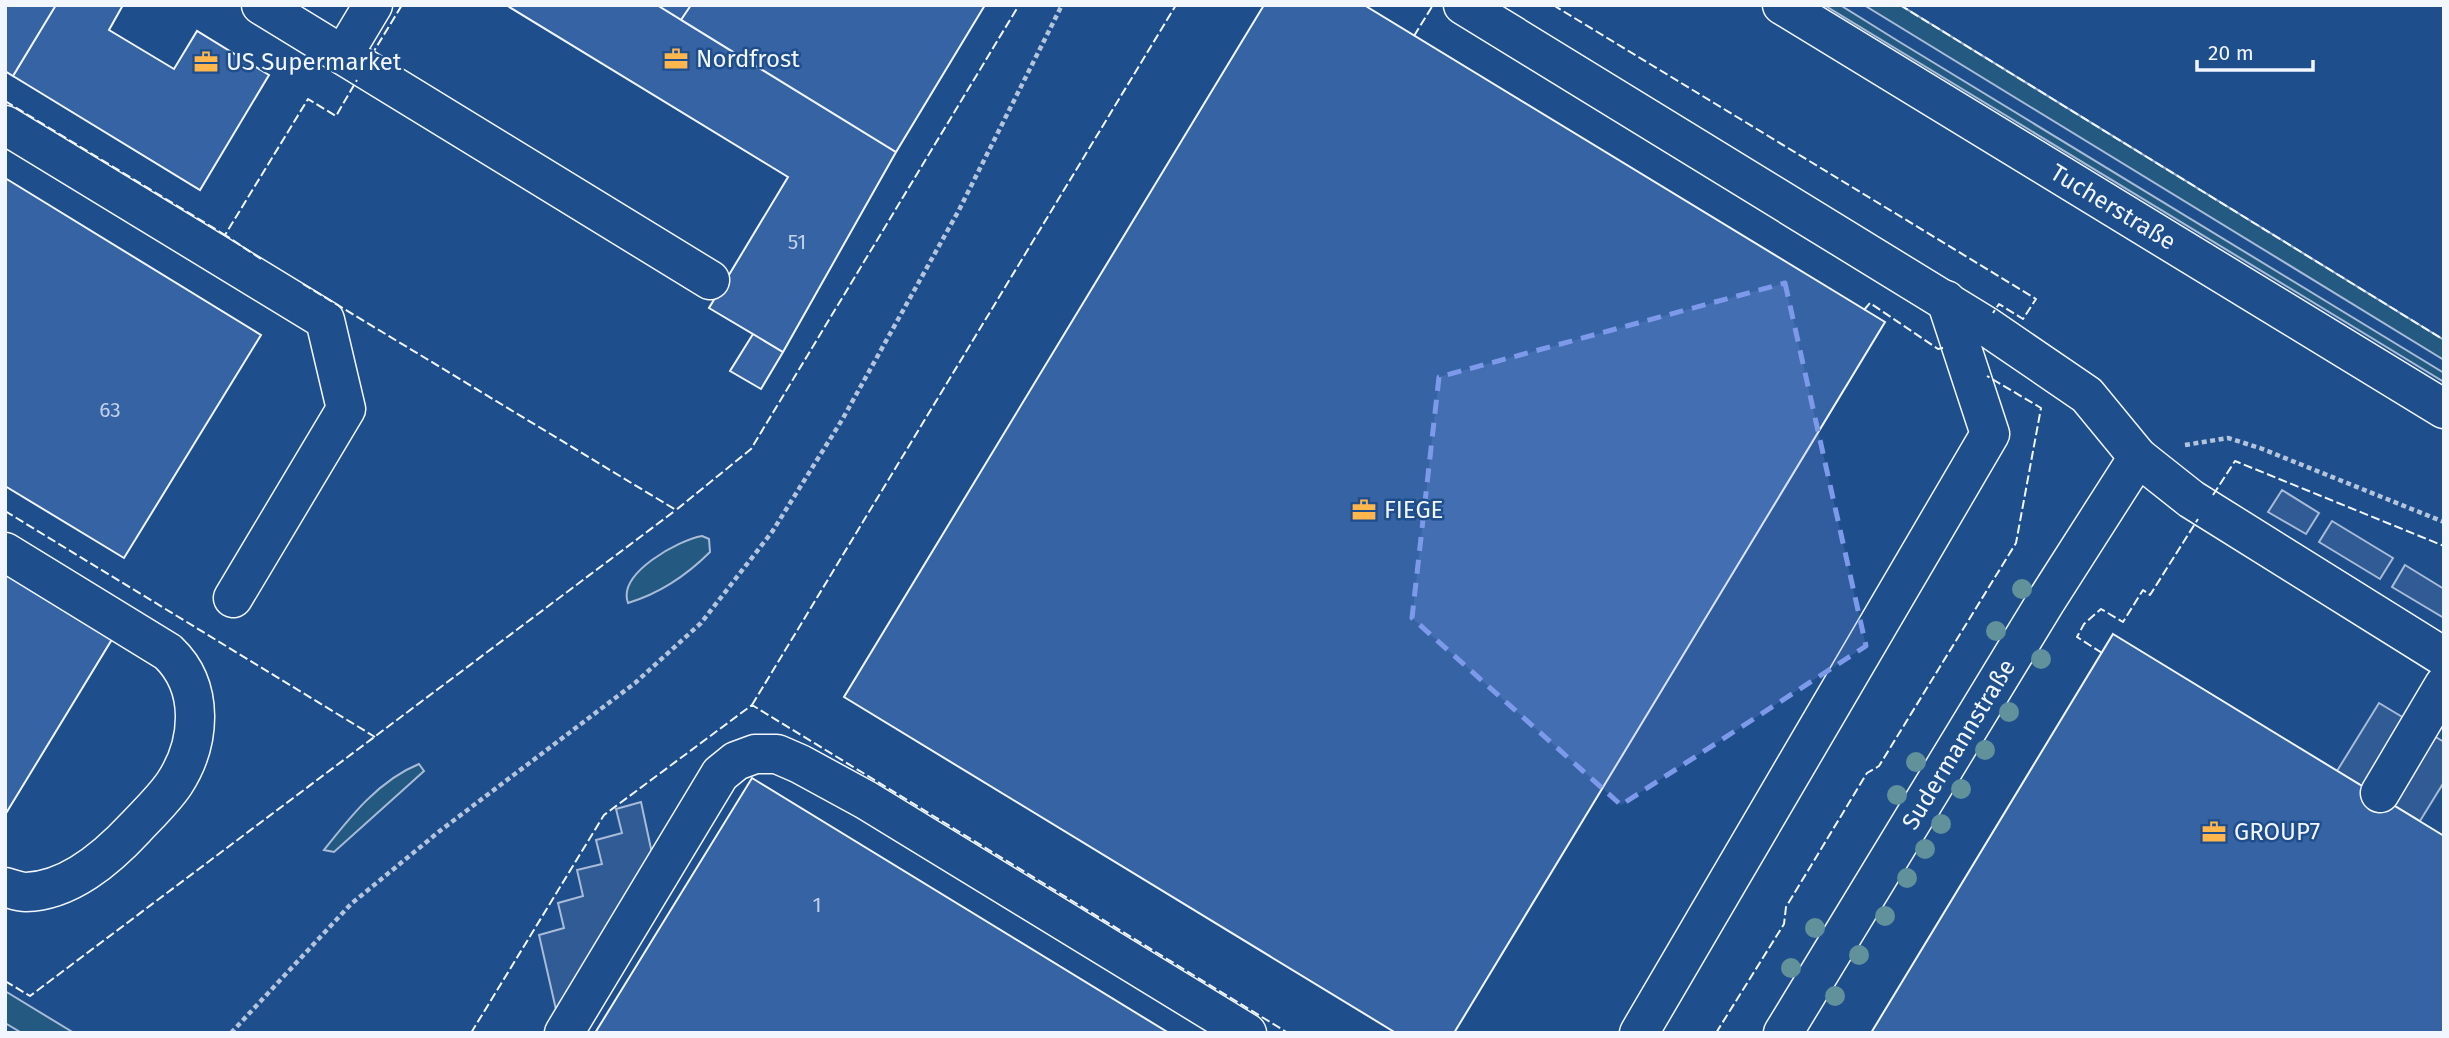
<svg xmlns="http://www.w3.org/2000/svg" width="2449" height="1038" font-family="'Fira Sans',sans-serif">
<rect width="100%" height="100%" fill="#1f4e8c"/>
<!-- green -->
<path fill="#245a82" stroke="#a8bbd7" stroke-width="2" d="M1824,5H1840L1898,41L2444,373V382Z
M1864,5H1900L2444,340V360Z
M702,536L709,539L710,552C686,576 661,593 628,603C617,573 679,540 702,536Z
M419,764L424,771L413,781L334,852L324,850C350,817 379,780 419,764Z
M5,991L74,1033H22L5,1023Z"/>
<!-- parking -->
<path fill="#305b95" stroke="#a8bbd7" stroke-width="2" d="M2282,490L2319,513L2306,534L2268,512Z
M2332,521L2393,558L2380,579L2319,542Z
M2405,565L2444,589V618L2392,587Z
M2379,703L2444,742V782L2420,821L2337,771Z
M641,802L653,858L557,1014L539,935L564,928L558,903L583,896L577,870L602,864L596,840L622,833L616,809Z"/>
<!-- building -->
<path fill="#3563a3" stroke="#f2f6ff" stroke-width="2" d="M5,5H56L13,76L5,71Z
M56,5H123L109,30L174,69L197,31L269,75L200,190L13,76Z
M506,5H657L896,152L783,352L709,308L788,177Z
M657,5H691L681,20Z
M691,5H985L896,152L681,20Z
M1264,5H1364L1885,322L1454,1033H1396L844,697Z
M5,178L261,335L124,558L5,486Z
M753,334L783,352L761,389L730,371Z
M5,570L114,636L5,815Z
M2113,634L2444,836V1033H1871Z
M752,778L1169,1033H595Z"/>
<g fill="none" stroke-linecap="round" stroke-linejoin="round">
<!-- minor casing -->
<g stroke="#f2f6ff" stroke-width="41">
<g id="minor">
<path d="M261,5L710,280"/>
<path d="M1463,5L1986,326L2087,395L2138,457L2191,499L2444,657"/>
<path d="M343,55L373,5"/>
<path d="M5,125L325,320L346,409L233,598"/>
<path d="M5,552L168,652C205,687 201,743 174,784C163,800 148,814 135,828C107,858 69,891 26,892C19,892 12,889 5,887"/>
<path d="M2380,793L2444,685"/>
<path d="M564,1033L720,774L736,761L755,754H777L800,764L866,800L1247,1033"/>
<path d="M1639,1033L1990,434L1946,300"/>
<path id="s1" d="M1783,1033L2046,601L2138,457"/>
</g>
</g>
<!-- major casing -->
<g stroke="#f2f6ff" stroke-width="41">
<g id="major">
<path id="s2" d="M1782,5L2444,409"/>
</g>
</g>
<!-- path -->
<path stroke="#b3c4dc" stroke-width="4.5" stroke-dasharray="5 3.5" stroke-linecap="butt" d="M2185,445L2228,438L2260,448L2444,522
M231,1033L351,904L441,830L635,683L701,623L772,532L842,420L959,210L1062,5"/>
<!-- minor -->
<use href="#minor" stroke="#1f4e8c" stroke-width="38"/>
<!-- major -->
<use href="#major" stroke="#1f4e8c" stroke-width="38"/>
<!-- fence -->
<path stroke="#f2f6ff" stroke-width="2" stroke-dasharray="9 3.5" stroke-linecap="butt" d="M1553,5L2036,299L2023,319L1999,304L1993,313
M1900,5L2444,340
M1414,36L1433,5
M371,56L402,5
M5,101L225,235
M261,259L225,235L308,99L336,116L357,80
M303,284L676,510L751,449L1019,5
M1864,310L1870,303L1938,349L1946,347
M2213,495L2235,461L2444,546
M5,511L375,737
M2102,653L2077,637L2084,624L2101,609L2123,622L2143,590L2150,595L2198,519
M752,705L1176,5
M5,981L30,996L676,510
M471,1033L604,815L752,705L1288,1033
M1716,1033L1784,924L1786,907L1867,773L1879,766L2016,543L2041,408L1987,376"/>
</g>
<!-- trees -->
<g fill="#61919a">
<circle cx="2022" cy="589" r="10"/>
<circle cx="1996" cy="631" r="10"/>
<circle cx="2041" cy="659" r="10"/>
<circle cx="2009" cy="712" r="10"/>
<circle cx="1985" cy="750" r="10"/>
<circle cx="1916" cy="762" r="10"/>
<circle cx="1961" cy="789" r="10"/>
<circle cx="1897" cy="795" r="10"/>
<circle cx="1941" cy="824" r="10"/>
<circle cx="1925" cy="849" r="10"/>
<circle cx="1907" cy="878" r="10"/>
<circle cx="1885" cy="916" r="10"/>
<circle cx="1815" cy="928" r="10"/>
<circle cx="1859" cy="955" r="10"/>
<circle cx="1791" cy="968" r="10"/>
<circle cx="1835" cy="996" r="10"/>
</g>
<!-- marked area -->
<path fill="#7d9aea" fill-opacity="0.2" stroke="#7d9aea" stroke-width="5" stroke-dasharray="14 9" stroke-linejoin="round" d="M1785,283L1866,646L1621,805L1412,618L1439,377Z"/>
<!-- icons -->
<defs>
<g id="office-bare" transform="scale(1.89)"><path d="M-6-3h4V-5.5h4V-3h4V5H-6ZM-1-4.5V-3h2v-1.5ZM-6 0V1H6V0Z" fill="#ffb74d" stroke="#1f4e8c" stroke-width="2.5" paint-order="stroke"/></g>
</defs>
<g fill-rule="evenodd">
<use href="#office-bare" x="676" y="59"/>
<use href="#office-bare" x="206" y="62"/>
<use href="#office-bare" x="1364" y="510"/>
<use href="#office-bare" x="2214" y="832"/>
</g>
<g text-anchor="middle" stroke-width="5" stroke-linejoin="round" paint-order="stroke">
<!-- number labels -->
<g font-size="21" fill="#c3d1e8">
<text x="797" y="249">51</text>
<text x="110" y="417">63</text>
<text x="817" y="912">1</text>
</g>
<!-- poi labels -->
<g font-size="24" fill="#f2f6ff" stroke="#1f4e8c" text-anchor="start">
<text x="696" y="67">Nordfrost</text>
<text x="226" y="70">US Supermarket</text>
<text x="1384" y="518">FIEGE</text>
<text x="2234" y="840">GROUP7</text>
</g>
<!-- street labels -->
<g font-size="24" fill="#f2f6ff" stroke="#1f4e8c">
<text dy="8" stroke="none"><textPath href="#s2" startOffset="388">Tucherstraße</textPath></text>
<text dy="8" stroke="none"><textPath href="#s1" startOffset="338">Sudermannstraße</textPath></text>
</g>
</g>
<!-- border -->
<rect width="2449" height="1038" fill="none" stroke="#f2f6ff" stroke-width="14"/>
<!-- scale -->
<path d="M2197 60v10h116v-10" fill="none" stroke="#f2f6ff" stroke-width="3.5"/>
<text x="2208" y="60" font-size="21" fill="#f2f6ff" stroke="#1f4e8c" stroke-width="5" paint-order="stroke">20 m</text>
</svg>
